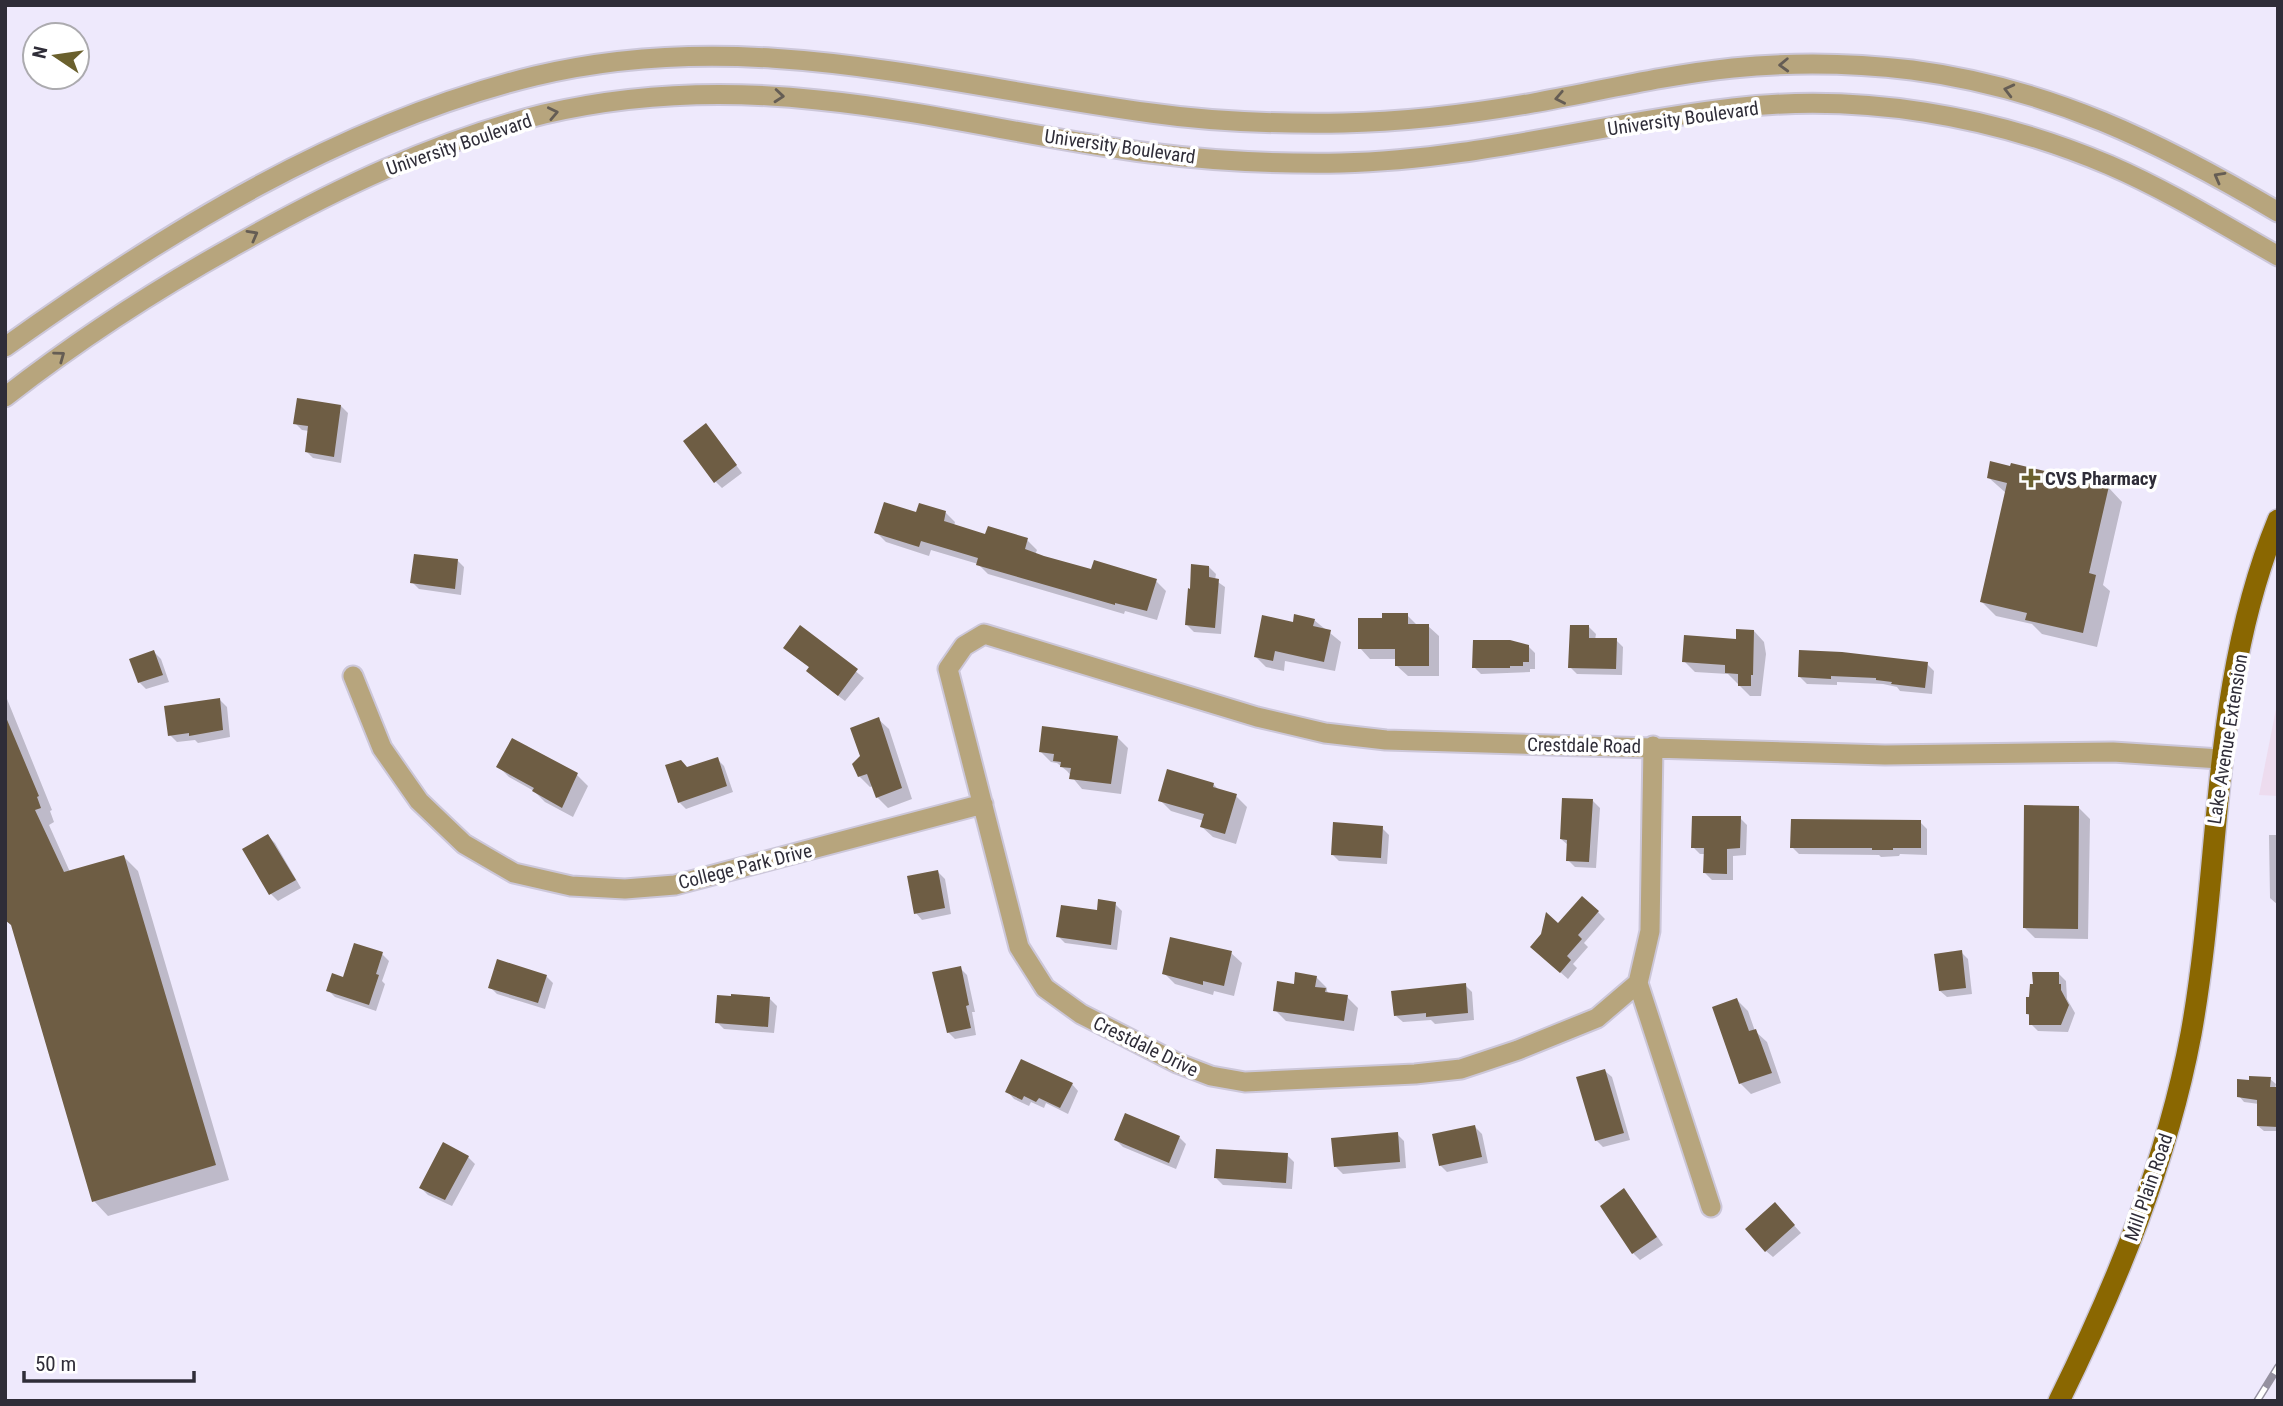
<svg xmlns="http://www.w3.org/2000/svg" width="2283" height="1406" font-family="'Roboto Condensed',sans-serif">
<rect width="100%" height="100%" fill="#eee9fc"/>
<!-- commercial -->
<path fill="#eddcef" d="M2278,699V796L2259,795Z"/>
<!-- shadow -->
<path fill="#0003" d="M341,406L348,413L341,463L313,458L306,451L309,431L302,430L295,423Z
M706,425L742,473L722,488L716,482Z
M1989,478L2108,487L2122,502L2103,585L2110,591L2097,647L2042,634L2032,624L1996,616L1982,602L2006,493Z
M946,513L955,522L954,526L987,536L1027,540L1037,550L1035,555L1092,571L1156,581L1166,591L1157,620L1125,611L1124,614L988,574L978,564L931,550L929,556L886,542L876,532L917,514Z
M457,560L464,567L461,595L419,589L412,582Z
M1209,567L1216,574L1215,580L1225,587L1221,634L1194,632L1187,625Z
M1407,615L1418,626H1428L1439,636V676H1408L1397,666V659H1370L1360,648L1384,619Z
M1314,620L1341,642L1335,671L1285,661L1284,671L1266,667L1255,656L1294,624Z
M800,627L864,678L845,701L815,678L810,668L792,654Z
M1589,627L1596,634L1595,640H1616L1623,647L1622,675L1577,674L1570,667Z
M1754,631L1764,642L1766,654L1761,696H1750L1728,674L1695,672L1684,661L1738,640Z
M1528,646L1535,653V669H1530V672L1481,674L1474,667Z
M154,652L161,659L169,682L146,689L139,682Z
M1927,664L1934,671L1932,694L1900,691L1897,687L1883,684L1837,682V685L1807,684L1800,677Z
M5,694L52,810L50,811L54,822L49,825L70,872L124,857L138,871L229,1180L108,1216L94,1201L5,857Z
M220,700L227,707L230,737L198,743L195,740L177,742L170,735Z
M878,719L889,729L912,799L888,808L877,797L873,786L870,787L859,776L862,757Z
M1117,737L1128,748L1121,794L1082,789L1067,771L1057,763L1051,762L1040,751Z
M513,740L577,775L588,786L573,817L545,802L534,791L509,777L498,766Z
M717,759L724,766L733,792L686,809L679,802L687,769Z
M1213,784L1220,791L1236,796L1247,807L1236,844L1213,837L1202,827L1204,821L1171,811L1160,800Z
M1593,801L1600,808L1596,868L1575,867L1568,860V845L1561,839Z
M2079,808L2090,819L2088,939L2035,938L2024,927Z
M1740,818L1747,825L1746,855L1733,856V880H1712L1705,873V854H1700L1693,847Z
M1920,822L1927,829V855L1900,854L1899,856L1881,857L1879,855L1799,854L1792,847Z
M1382,828L1389,835L1387,864L1339,861L1332,854Z
M2269,835H2278V905L2270,898Z
M268,836L275,843L301,888L278,901L271,894L245,849Z
M938,872L945,879L951,914L922,920L916,913Z
M1115,904L1122,911L1117,950L1065,943L1058,936Z
M1598,912L1605,919L1584,943L1588,947L1573,964L1577,968L1568,979L1539,953Z
M1961,952L1968,959L1972,994L1947,997L1940,991Z
M1231,953L1242,963L1234,996L1214,991L1213,995L1175,984L1164,973Z
M382,954L389,961L382,981L385,984L376,1011L335,997L328,990Z
M960,968L967,975L975,1012H972L976,1035L955,1039L948,1032Z
M2059,974L2066,981L2067,999L2075,1013L2068,1032L2038,1031L2031,1024V1017L2027,1014Z
M546,976L553,983L545,1009L497,994L490,987Z
M1316,977L1327,988V991L1330,995L1347,997L1358,1008L1354,1031L1286,1021L1275,1010L1295,986Z
M1465,985L1472,992L1474,1020L1435,1024L1431,1020L1403,1022L1396,1016Z
M770,999L777,1006L774,1033L724,1029L717,1022Z
M1737,1000L1748,1011L1755,1031L1767,1042L1781,1083L1751,1094L1740,1083Z
M1605,1071L1612,1077L1630,1140L1603,1147L1596,1140Z
M2270,1079L2276,1084L2275,1089H2278V1131H2264L2258,1126L2259,1104L2244,1102L2239,1096Z
M1072,1084L1078,1091L1068,1114L1046,1103L1044,1108L1031,1102L1029,1106L1014,1099L1008,1092Z
M1475,1127L1482,1134L1488,1163L1447,1172L1440,1165Z
M1397,1134L1404,1141L1406,1168L1343,1174L1336,1167Z
M1179,1137L1186,1144L1176,1169L1123,1147L1116,1140Z
M1287,1155L1294,1162L1292,1189L1223,1185L1216,1178Z
M468,1157L475,1164L452,1206L428,1195L421,1188Z
M1630,1197L1663,1245L1640,1260L1633,1253Z
M1782,1212L1801,1233L1773,1257L1766,1251Z"/>
<!-- building -->
<path fill="#6e5d44" d="M297,398L341,405L334,457L305,452L308,426L293,424Z
M706,423L737,465L714,483L683,441Z
M1990,461L2010,466L2011,463L2109,486L2089,573L2096,575L2083,633L2025,620L2027,613L1980,602L2007,483L1987,478Z
M884,502L916,512L919,503L946,511L944,521L985,534L988,526L1028,538L1025,549L1044,556L1091,569L1094,560L1157,579L1147,611L1115,603V605L976,565L978,558L921,541L919,547L874,533Z
M414,554L458,559L455,589L410,583Z
M1191,564L1209,566V577L1219,579L1215,628L1185,625L1188,588L1190,589Z
M1382,613H1408V624H1429V666H1395V649H1358V618H1382Z
M1294,614L1315,619L1313,626L1331,630L1324,662L1275,651L1273,661L1254,657L1262,615L1293,622Z
M800,625L858,669L838,696L806,671L809,667L783,648Z
M1570,625H1589V638H1617L1616,669L1568,668Z
M1736,629L1754,630L1753,675H1751V686H1738V674L1725,673V665L1682,662L1684,635L1736,639Z
M1473,640H1510L1529,645V662H1523V666H1510V668H1472Z
M154,650L163,675L138,683L129,659Z
M1799,650L1842,652L1928,662L1925,688L1891,684L1892,682L1876,680V678L1831,676V679L1798,677Z
M220,698L223,730L189,736V733L168,736L164,706Z
M5,715L39,796L37,797L41,808L35,810L64,872L124,855L216,1165L92,1202L11,925L5,920Z
M879,717L902,788L876,798L867,774L858,777L852,764L860,756L850,728Z
M1042,726L1118,736L1111,784L1069,779L1071,768L1060,767L1061,762L1053,761L1054,754L1039,752Z
M512,738L578,773L562,808L532,791L534,788L496,767Z
M718,757L727,786L678,803L665,765L681,760L687,767Z
M1167,769L1214,783L1213,787L1237,794L1225,834L1200,827L1204,814L1158,801Z
M1562,798L1593,799L1589,862L1566,861L1567,840L1560,839Z
M2024,805L2079,806L2078,929L2023,928Z
M1692,816H1741L1740,848L1727,849V874L1703,873L1704,848H1691Z
M1791,819L1921,820V848H1893V850H1872V848H1790Z
M1333,822L1383,826L1381,858L1331,855Z
M268,834L296,880L269,895L242,849Z
M938,870L945,908L914,914L907,876Z
M1582,896L1599,911L1578,935L1582,939L1567,956L1571,960L1560,973L1530,947L1541,934L1546,912L1558,923Z
M1098,899L1116,902L1111,945L1056,937L1061,905L1097,910Z
M1170,937L1232,951L1224,986L1203,981V985L1162,974Z
M354,943L383,952L376,974L379,975L369,1005L326,991L332,973L343,977Z
M1962,950L1966,988L1939,991L1934,954Z
M497,959L547,975L538,1003L488,988Z
M961,966L969,1005L966,1006L971,1028L947,1033L932,972Z
M1295,972L1317,976L1315,987L1326,988L1325,992L1348,995L1344,1021L1273,1011L1277,981L1294,984Z
M2032,972H2059V984H2061V990L2069,1005L2061,1025H2029V1014H2026V997H2029L2030,984H2033Z
M1466,983L1468,1013L1426,1017V1013L1394,1016L1391,991Z
M731,994L770,997L768,1027L715,1023L717,995L731,996Z
M1737,998L1749,1031L1756,1029L1772,1073L1739,1084L1712,1007Z
M1021,1059L1073,1083L1060,1108L1039,1098L1036,1102L1024,1096L1022,1100L1005,1092Z
M1605,1069L1624,1133L1595,1141L1576,1077Z
M2249,1076L2271,1077L2270,1087H2278V1127L2257,1126V1100L2237,1097V1079L2249,1080Z
M1125,1113L1180,1136L1169,1163L1114,1140Z
M1475,1125L1482,1157L1439,1166L1432,1134Z
M1398,1132L1400,1162L1334,1167L1331,1138Z
M443,1142L469,1156L445,1200L419,1188Z
M1216,1149L1288,1153L1286,1183L1214,1178Z
M1624,1188L1657,1237L1632,1254L1600,1206Z
M1775,1202L1795,1225L1765,1252L1745,1229Z"/>
<g fill="none" stroke-linecap="round" stroke-linejoin="round">
<!-- street casing -->
<g stroke="#ccc7d9" stroke-width="23">
<path id="street" d="M5,347C166,232 342,123 535,76C748,25 942,85 1151,113C1214,122 1279,124 1343,123C1406,122 1470,114 1533,103C1599,91 1666,75 1733,68C1792,62 1853,63 1912,70C2050,88 2160,142 2278,212
M5,397C78,340 155,290 236,245C333,190 435,141 544,114C634,93 727,90 818,100C929,111 1039,139 1150,153C1213,161 1278,164 1341,163C1475,160 1602,123 1733,108C1860,93 1991,115 2109,165C2167,190 2222,224 2278,256
M353,676L382,748L419,801L464,844L514,873L571,886L625,889L675,885L983,804
M1653,746L1650,931L1638,983L1711,1207
M1638,983L1597,1018L1518,1050L1461,1069L1415,1074L1245,1082L1211,1076L1177,1063L1081,1014L1045,988L1019,947L948,669L964,646L984,634L1257,717L1325,733L1386,740L1885,755L2113,752L2220,759"/>
</g>
<!-- primary casing -->
<g stroke="#ccc7d9" stroke-width="24">
<path id="primary" d="M2059,1401C2116,1285 2167,1162 2191,1034C2222,862 2210,685 2278,520"/>
</g>
<!-- street -->
<use href="#street" stroke="#b7a57d" stroke-width="19"/>
<!-- primary -->
<use href="#primary" stroke="#8a6701" stroke-width="21"/>
<!-- rail casing -->
<g stroke="#9591a0" stroke-width="8">
<path id="rail" d="M2257,1401L2278,1367"/>
</g>
<!-- rail -->
<use href="#rail" stroke="#fff" stroke-width="5" stroke-dasharray="16" stroke-linecap="butt"/>
</g>
<!-- one-way arrows -->
<defs><path id="oneway-chevron" d="M-2-3.5L2.5 0L-2 3.5" fill="none" stroke-width="1.6" stroke-linecap="round" stroke-linejoin="round" transform="scale(1.75)"/></defs>
<g stroke="#655d54">
<use href="#oneway-chevron" transform="translate(1784 65) rotate(178)"/>
<use href="#oneway-chevron" transform="translate(2009 90) rotate(-166)"/>
<use href="#oneway-chevron" transform="translate(779 96) rotate(5)"/>
<use href="#oneway-chevron" transform="translate(1560 98) rotate(169)"/>
<use href="#oneway-chevron" transform="translate(553 113) rotate(-12)"/>
<use href="#oneway-chevron" transform="translate(2219 177) rotate(-151)"/>
<use href="#oneway-chevron" transform="translate(253 235) rotate(-29)"/>
<use href="#oneway-chevron" transform="translate(60 356) rotate(-36)"/>
</g>
<!-- markers -->
<path fill="#6a602d" stroke="#fff" stroke-width="2.5" d="M2027.5 467.5h7v7h7v7h-7v7h-7v-7h-7v-7h7z"/>
<g text-anchor="middle" stroke-width="7" stroke-linejoin="round" paint-order="stroke">
<!-- street labels -->
<g font-size="19" fill="#2f2d38" stroke="#fff">
<text transform="translate(1683 118) rotate(-8)" y="7">University Boulevard</text>
<text transform="translate(459 144) rotate(-19)" y="7">University Boulevard</text>
<text transform="translate(1120 146) rotate(8)" y="7">University Boulevard</text>
<text transform="translate(2227 739) rotate(-81)" y="7">Lake Avenue Extension</text>
<text transform="translate(1584 745) rotate(1)" y="7">Crestdale Road</text>
<text transform="translate(745 866) rotate(-14)" y="7">College Park Drive</text>
<text transform="translate(1146 1046) rotate(26)" y="7">Crestdale Drive</text>
<text transform="translate(2148 1187) rotate(-71)" y="7">Mill Plain Road</text>
</g>
<!-- poi labels -->
<g font-size="19" font-weight="bold" fill="#2f2d38" stroke="#fff" text-anchor="start">
<text x="2045" y="485">CVS Pharmacy</text>
</g>
</g>
<!-- border -->
<rect width="2283" height="1406" fill="none" stroke="#2f2d38" stroke-width="14"/>
<!-- north arrow -->
<g transform="translate(56 56) rotate(283)"><circle r="33" fill="#ffffff" stroke="#acabaf" stroke-width="2"/>
<path d="M0-5L12 26L0 18L-12 26Z" fill="#6a602d"/>
<text y="-10" font-size="19" font-weight="bold" text-anchor="middle" fill="#2f2d38">N</text>
</g>
<!-- scale -->
<path d="M24 1371v10h170v-10" fill="none" stroke="#2f2d38" stroke-width="3.5"/>
<text x="35" y="1371" font-size="21" fill="#2f2d38" stroke="#ffffff" stroke-width="5" paint-order="stroke">50 m</text>
</svg>
